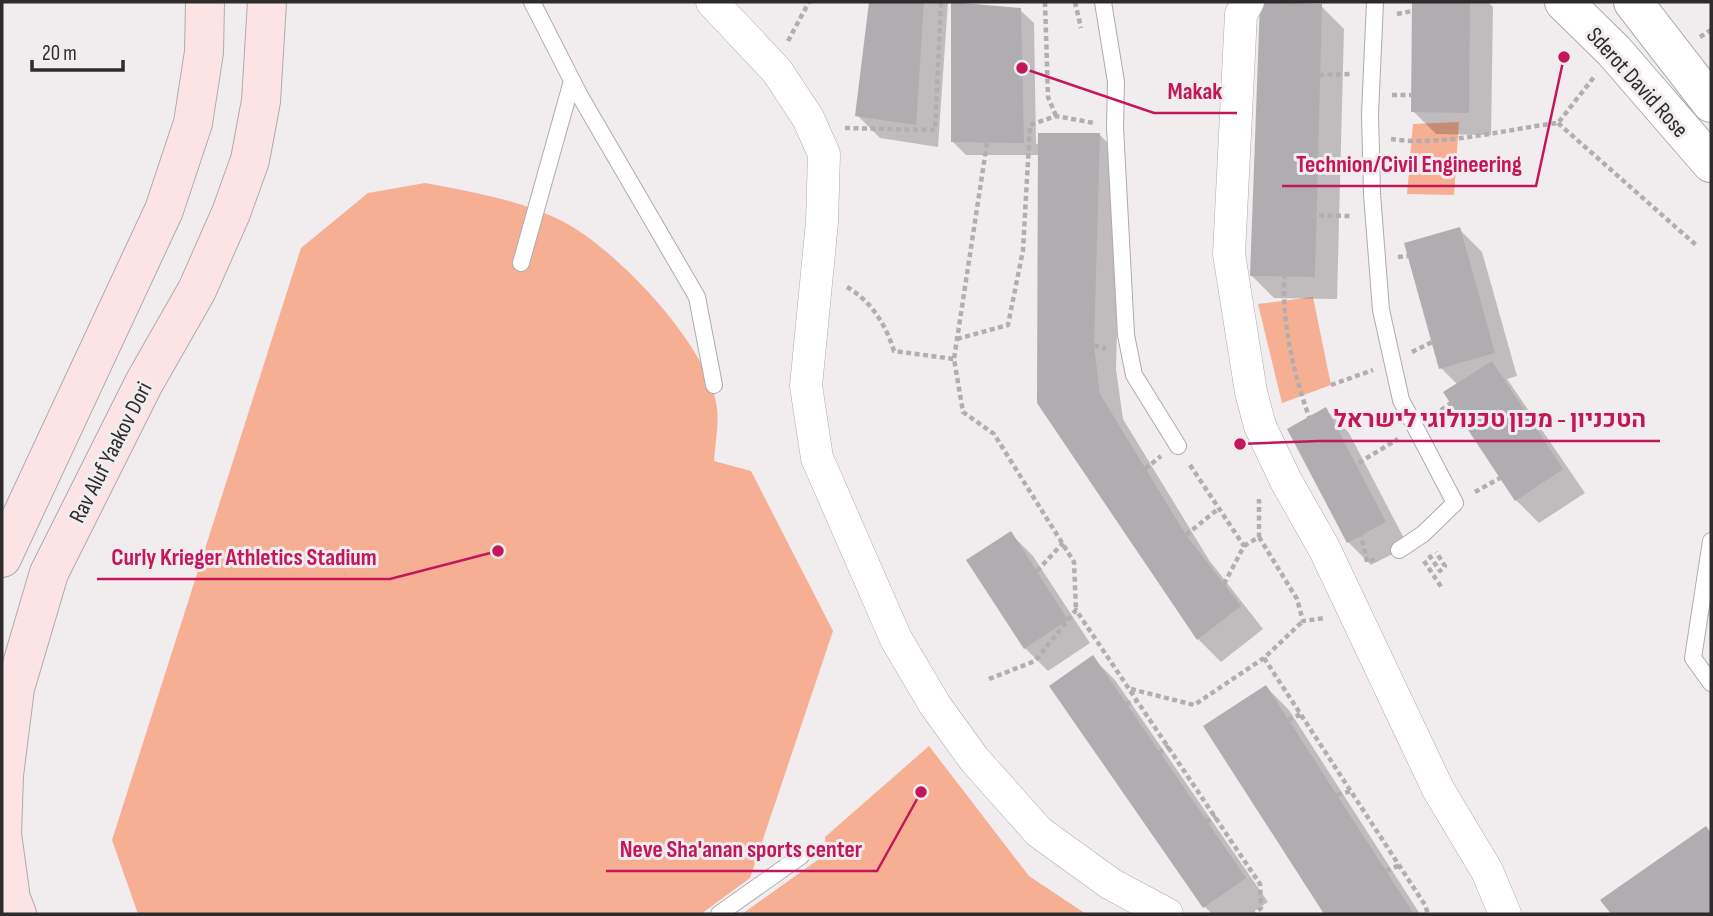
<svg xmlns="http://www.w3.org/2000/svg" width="1713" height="916" font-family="'Sofia Sans Condensed',Heebo,sans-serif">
<rect width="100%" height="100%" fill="#f1ecee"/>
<!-- green -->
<path fill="#f7af94" d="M1459,122L1454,195L1407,194L1413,124Z
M425,183C472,192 521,200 564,222C616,249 711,348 717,408C719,425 715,444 714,461L751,471L833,631L750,878L701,914H138L112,840L301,248L368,193Z
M1313,297L1331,385L1282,403L1258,304Z
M929,746L1029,876L1086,914H742L826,854L825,837Z"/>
<!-- shadow -->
<path fill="#0003" d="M871,2H948L938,147L880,138L857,115Z
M1414,2H1488L1493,7L1491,135L1436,134L1413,111Z
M1321,6L1344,29L1337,299L1274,298L1251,275Z
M1020,10L1034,23L1036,144L1099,134L1122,157L1116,369L1123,419L1209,560L1263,629L1221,662L1198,639L1039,403V155H966L953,142Z
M1459,229L1482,252L1517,376L1507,379L1585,493L1539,523L1516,500L1458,385L1441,368Z
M1326,410L1349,433L1408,546L1371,565L1348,542Z
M1010,533L1033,556L1090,643L1048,671L1025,648Z
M1092,657L1115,680L1268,902L1250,914H1212L1204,906Z
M1266,687L1289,710L1420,914H1326L1205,727Z
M1706,828L1711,833V914H1613L1603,900Z"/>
<!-- building -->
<path fill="#b0adb0" d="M869,2H924L916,125L855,116Z
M951,2L1021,8L1024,143L951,142Z
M1260,2L1322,4L1315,277L1250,276Z
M1412,2H1470L1469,113L1411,112Z
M1038,133H1100L1094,345L1100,394L1186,535L1241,606L1197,640L1037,403Z
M1460,227L1495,353L1439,369L1404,243Z
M1492,361L1563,469L1515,501L1443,392Z
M1326,407L1386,522L1347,543L1287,429Z
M1011,531L1068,620L1024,649L966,560Z
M1093,655L1246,878L1203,908L1049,686Z
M1266,685L1386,871L1414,914H1324L1203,726Z
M1706,826L1711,833V914H1611L1600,900Z"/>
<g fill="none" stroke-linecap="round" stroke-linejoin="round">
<!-- service casing -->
<g stroke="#afabad" stroke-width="18">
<path id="service" d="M532,2L580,96L697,297L714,385
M1103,2L1116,82L1115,127L1126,335L1134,375L1178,446
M1375,2L1370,114L1372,194L1381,310L1401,400L1455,503L1423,534L1399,550
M521,263L572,81
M1711,541L1693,658L1711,683
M719,914L801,856"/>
</g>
<!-- minor casing -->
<g stroke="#afabad" stroke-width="33">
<path id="minor" d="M712,2L777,71L808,118L824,154L822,222L806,386L817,458L896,639L935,705L974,759L1039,832L1111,884L1167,914
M1248,2L1241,14L1229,254L1251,392L1260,426L1286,481L1324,548L1438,789L1487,871L1505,914"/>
</g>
<!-- tertiary casing -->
<g stroke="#afabad" stroke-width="40">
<path id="tertiary" d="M1564,2L1614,51L1711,163
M1633,2L1711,103"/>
</g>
<!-- secondary casing -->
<g stroke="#afabad" stroke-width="40">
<path id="secondary" d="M2,558L164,210L193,123L204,52L205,2
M17,914L11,899L2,834L4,775L15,688L49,573L144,383L197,290L231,213L250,160L261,101L267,2"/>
</g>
<!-- path -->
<path stroke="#b2aeb0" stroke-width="4.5" stroke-dasharray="5 3.5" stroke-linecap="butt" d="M1045,2L1048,97L1056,116
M1075,2L1081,28
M1284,2L1285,274C1280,318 1295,380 1311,422C1330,473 1357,507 1367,562L1378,558
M1397,14L1412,11
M1700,37L1711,30
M788,41L809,2
M1285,76L1350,74
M1392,95H1411
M1558,123L1696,245
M845,128L935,130L941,2
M1391,139C1441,147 1507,129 1558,123L1594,77
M987,143L954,359L963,412L994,434L1074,562L1076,610
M1285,215L1351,216
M1398,257L1408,256
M847,287C871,301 886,325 894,351L954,359
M957,339L1008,325L1023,250L1030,125L1056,116L1094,123
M1094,345L1106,349
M1412,352L1432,342
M1331,385L1373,370
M1434,415L1451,403
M1190,465L1244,546
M1145,469L1161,456
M1337,476L1398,439
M1475,492L1500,478
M1186,535L1218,509
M1259,537L1297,599L1303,621L1325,618
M1244,546L1259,537V499
M1429,555L1440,571L1445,566L1436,552
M1424,561L1442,588
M1037,571L1063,543
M1224,584L1244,546
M1264,658L1425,905L1428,914
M989,679L1035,661L1076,610L1260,884L1261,908L1253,914
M1131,689L1194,705L1264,658L1303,621
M1126,704L1138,700
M1288,720L1301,714
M1159,753L1169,746
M1337,795L1351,791
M1206,822L1216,816
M1386,871L1400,865"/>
<!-- service -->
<use href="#service" stroke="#fff" stroke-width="16"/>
<!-- minor -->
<use href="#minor" stroke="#fff" stroke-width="32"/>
<!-- tertiary -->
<use href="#tertiary" stroke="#fff" stroke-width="38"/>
<!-- secondary -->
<use href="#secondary" stroke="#fce4e6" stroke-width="38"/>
</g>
<g text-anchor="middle" stroke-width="6" stroke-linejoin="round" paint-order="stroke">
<!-- street labels -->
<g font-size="23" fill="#2d2b2c" stroke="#f1ecee">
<text transform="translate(1638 82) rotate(48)" y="8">Sderot David Rose</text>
<text transform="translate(110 452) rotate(-63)" y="8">Rav Aluf Yaakov Dori</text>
</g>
</g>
<!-- callouts -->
<path fill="none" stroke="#c2185b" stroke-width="2.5" d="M1022 68L1154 113H1237M1564 57L1536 186H1282M1240 444L1319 441H1660M498 551L390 579H97M921 792L877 871H606"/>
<g fill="#c2185b" stroke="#f1ecee" stroke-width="2.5">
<circle cx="1022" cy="68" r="7"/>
<circle cx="1564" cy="57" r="7"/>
<circle cx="1240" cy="444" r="7"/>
<circle cx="498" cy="551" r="7"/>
<circle cx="921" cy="792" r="7"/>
</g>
<g font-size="24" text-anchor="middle" font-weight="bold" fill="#c2185b" stroke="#f1ecee" stroke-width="6" stroke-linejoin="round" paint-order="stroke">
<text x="1195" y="99">Makak</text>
<text x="1409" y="172">Technion/Civil Engineering</text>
<text x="1490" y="427">הטכניון - מכון טכנולוגי לישראל</text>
<text x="244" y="565">Curly Krieger Athletics Stadium</text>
<text x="741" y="857">Neve Sha'anan sports center</text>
</g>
<!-- border -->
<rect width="1713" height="916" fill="none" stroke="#2d2b2c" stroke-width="7"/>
<!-- scale -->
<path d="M32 60v10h91v-10" fill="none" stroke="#2d2b2c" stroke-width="3.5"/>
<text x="42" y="60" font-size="21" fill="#2d2b2c" stroke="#f1ecee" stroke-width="5" paint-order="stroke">20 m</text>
</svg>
